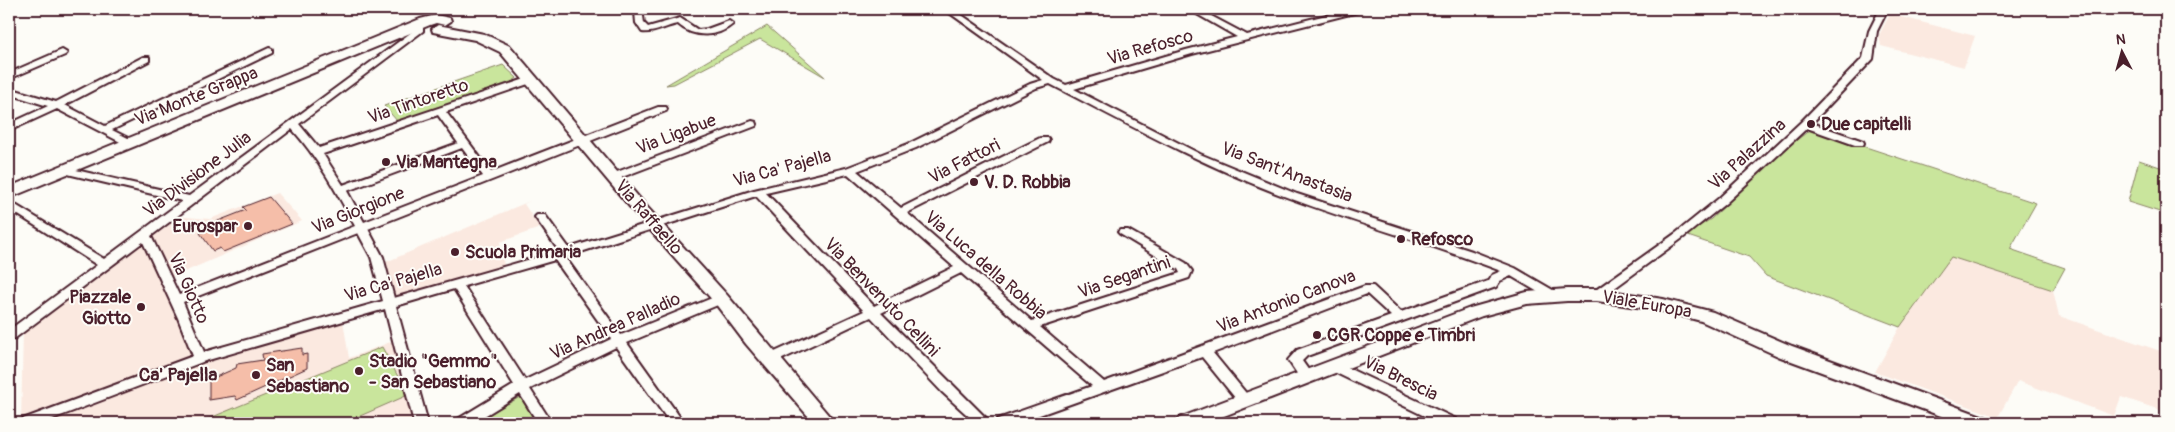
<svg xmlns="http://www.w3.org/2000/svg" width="2175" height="432" font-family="Pangolin,sans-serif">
<rect width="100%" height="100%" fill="#fdfcf7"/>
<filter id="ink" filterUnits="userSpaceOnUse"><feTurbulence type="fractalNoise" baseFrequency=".02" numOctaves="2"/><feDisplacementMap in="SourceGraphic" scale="10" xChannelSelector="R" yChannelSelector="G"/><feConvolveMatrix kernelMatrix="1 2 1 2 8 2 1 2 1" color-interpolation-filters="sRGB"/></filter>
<g filter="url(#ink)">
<!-- built -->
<path fill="#fbe9e0" d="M1890,14L1975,36L1964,67L1881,46L1879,35Z
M277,193L302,221L170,278L203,350L342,314L349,358L398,339L420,423H21L23,329L174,216L210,219Z
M530,201L524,204L540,228L500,242L504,266L395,297L386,262Z
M1951,257L2053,290L2059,316L2166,353V412L2121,397L2114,416L2018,381L1998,417L1875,372L1900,327Z"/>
<!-- green -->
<path fill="#c9e59c" stroke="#8a8264" d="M767,26L825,77L760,39L674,84L666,85Z
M503,65L517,78L513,81L398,122L384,106Z
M1811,129L2036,203L2010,249L2065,268L2053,290L1951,257L1900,327L1766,276L1749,257L1685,235L1711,219L1784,150Z
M2139,160L2166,169V214L2128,202Z
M382,347L408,395L344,423H198Z
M520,397L536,423H473Z"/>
<!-- building -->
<path fill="#f5bea9" stroke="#4a1f2b" d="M269,197L292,224L223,252L220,248L213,251L200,233L206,231L203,227L246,210L243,207Z
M302,348V355L307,354V368L237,400L235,396L209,400V380L236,368L237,364L263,360L262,354Z"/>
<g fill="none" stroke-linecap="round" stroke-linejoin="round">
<!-- minor casing -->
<g stroke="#4a1f2b" stroke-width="4">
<path id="minor" d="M632,9H642L644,23L648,27L680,18L698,30L707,29L729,21L733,24C717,38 693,38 678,24C665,26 655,34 642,32L636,23L635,12Z
M944,9H953L1054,79L1066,85L1186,50L1237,37L1188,9H1198L1247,35L1350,9H1363L1362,11L1192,54L1074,89L1200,154L1297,194L1472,251L1515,268L1558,293L1560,296L1558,299H1550L1511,276L1500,281L1496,287L1307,356L1302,361L1314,378L1312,381H1302L1288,360L1297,350L1391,316L1367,294L1213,353L1250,398L1252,401L1250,404L1245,406L1240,404L1202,357L1017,423H996L998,419L1092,386L961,273L881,313L991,423H976L942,392L871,317L776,362H766L764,359L766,356L864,311L756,196L565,257L621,335L717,296H725L727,299L725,302L627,343L684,423H670L616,347L530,389L552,423H538L520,394L473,423H456L458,419L514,385L454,289L396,306L428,423H414L385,309L205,361L42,423H21L23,419L193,356L178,318L143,242L14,339L9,340V330L97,265L9,209V201L104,259L182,201L59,172L58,170L59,168L63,167L189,196L420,26L423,27V31L299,124L319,148L531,77L534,78V82L446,112L491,172L658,107H666L667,109L666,111L368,229L383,257L394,298L559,251L535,217L537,215H545L569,248L754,190L846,168L908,144L1030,84L1043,80ZM1050,84C1129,125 1206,167 1289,198C1359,224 1431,244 1501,271L1492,275L1488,281L1401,312L1373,286H1365L1104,382L1040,327L1189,278L1192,271L1186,263L1128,230H1120L1118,232L1120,234L1178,269L1180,273L1032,321L907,213L1048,142L1049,140L1048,138H1040L901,208L857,171L916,148L1036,88ZM438,115L458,143L343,185L323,154ZM292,129C318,158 336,191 355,226L179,295L151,236ZM462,148L483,176L364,222L347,191ZM848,174L954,267L874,306L766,193ZM358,233L371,257L383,301L204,352L183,302ZM555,260L611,339L525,380L464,286Z
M1880,9H1888L1877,31L1873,59L1812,123L1863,141L1864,143L1863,145H1855L1807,128L1726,203L1684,237L1601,298H1593L1591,295L1593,292L1676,233L1718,199L1801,122L1863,58L1869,31Z
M269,48L272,49V53L112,130L134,141L135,143L134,145H126L57,109L9,131V124L48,106L9,94V88L56,102L143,57H149V61L65,105L105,126Z
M62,50L67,53L65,55L9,79V73Z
M752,121L756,122L757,124L756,126L617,179L613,180L608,177L609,175Z
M1335,362L1456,419L1458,423H1439L1330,370L1328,367L1330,364Z"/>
</g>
<!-- secondary casing -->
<g stroke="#4a1f2b" stroke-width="4">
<path id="secondary" d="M436,15L450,18L451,21L445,25L436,23L430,25L9,198V187L420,19Z
M438,25L484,34L510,46L647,207L727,295L835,423H814L746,344L715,303L635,213L500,52L475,40L433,32L432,29Z
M1567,289H1597L1663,299L1713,312L1792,346L1987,418L1990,423H1960L1778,356L1701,321L1663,311L1597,301H1567L1527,304L1482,316L1206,423H1176L1179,418L1470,308L1527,292Z"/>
</g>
<!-- minor -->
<use href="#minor" fill="#fdfcf7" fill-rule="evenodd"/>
<!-- secondary -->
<use href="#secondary" fill="#fdfcf7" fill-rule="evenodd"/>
</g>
</g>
<!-- markers -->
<g fill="#4a1f2b" stroke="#fdfcf7" stroke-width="2">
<circle cx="1811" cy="124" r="5"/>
<circle cx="386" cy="162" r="5"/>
<circle cx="974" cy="182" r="5"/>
<circle cx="248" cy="226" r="5"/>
<circle cx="1401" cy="239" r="5"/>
<circle cx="455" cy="252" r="5"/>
<circle cx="141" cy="307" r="5"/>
<circle cx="1317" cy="335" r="5"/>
<circle cx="359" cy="371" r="5"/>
<circle cx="256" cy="375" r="5"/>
</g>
<g text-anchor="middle" stroke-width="4" stroke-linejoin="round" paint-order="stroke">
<!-- street labels -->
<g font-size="18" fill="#4a1f2b" stroke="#fdfcf7">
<text transform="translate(1150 47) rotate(-16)" y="6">Via Refosco</text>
<text transform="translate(196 96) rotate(-22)" y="6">Via Monte Grappa</text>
<text transform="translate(418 101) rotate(-19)" y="6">Via Tintoretto</text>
<text transform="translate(676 134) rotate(-21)" y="6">Via Ligabue</text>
<text transform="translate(1747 154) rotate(-42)" y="6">Via Palazzina</text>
<text transform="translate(964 161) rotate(-27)" y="6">Via Fattori</text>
<text transform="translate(782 168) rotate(-15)" y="6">Via Ca' Pajella</text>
<text transform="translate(1287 172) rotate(21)" y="6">Via Sant'Anastasia</text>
<text transform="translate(197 174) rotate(-37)" y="6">Via Divisione Julia</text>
<text transform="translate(358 210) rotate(-22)" y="6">Via Giorgione</text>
<text transform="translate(649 217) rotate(49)" y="6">Via Raffaello</text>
<text transform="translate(986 265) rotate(41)" y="6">Via Luca della Robbia</text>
<text transform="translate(1124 277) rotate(-19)" y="6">Via Segantini</text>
<text transform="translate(393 282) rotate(-16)" y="6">Via Ca' Pajella</text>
<text transform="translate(189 288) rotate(66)" y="6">Via Giotto</text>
<text transform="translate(882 297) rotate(46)" y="6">Via Benvenuto Cellini</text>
<text transform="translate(1286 301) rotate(-21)" y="6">Via Antonio Canova</text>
<text transform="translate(1647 304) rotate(10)" y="6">Viale Europa</text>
<text transform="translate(615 326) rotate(-24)" y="6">Via Andrea Palladio</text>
<text transform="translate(1401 378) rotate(26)" y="6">Via Brescia</text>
</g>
<!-- poi labels -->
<g font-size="18" font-weight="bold" fill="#4a1f2b" stroke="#fdfcf7" text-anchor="start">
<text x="1821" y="130">Due capitelli</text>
<text x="396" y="168">Via Mantegna</text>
<text x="984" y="188">V. D. Robbia</text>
<text x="238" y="232" text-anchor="end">Eurospar</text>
<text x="1411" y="245">Refosco</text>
<text x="465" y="258">Scuola Primaria</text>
<text x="131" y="303" text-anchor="end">Piazzale<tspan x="131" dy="21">Giotto</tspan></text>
<text x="1327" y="341">CGR Coppe e Timbri</text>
<text x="369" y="367">Stadio "Gemmo"<tspan x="369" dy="21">- San Sebastiano</tspan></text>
<text x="266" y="371">San<tspan x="266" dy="21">Sebastiano</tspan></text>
</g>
<!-- neighbourhood labels -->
<g font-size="19" font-weight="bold" fill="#4a1f2b" stroke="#fdfcf7">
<text x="178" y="381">Ca' Pajella</text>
</g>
</g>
<!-- margin -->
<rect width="2175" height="432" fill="none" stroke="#fdfcf7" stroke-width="30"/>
<rect x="15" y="15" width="2145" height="402" fill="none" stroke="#4a1f2b" stroke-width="2" filter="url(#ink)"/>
<!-- north arrow -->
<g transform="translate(2122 52) rotate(354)" stroke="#fdfcf7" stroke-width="4" paint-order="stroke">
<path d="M0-4L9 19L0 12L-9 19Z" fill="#4a1f2b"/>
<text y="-8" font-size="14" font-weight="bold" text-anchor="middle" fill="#4a1f2b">N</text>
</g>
</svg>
